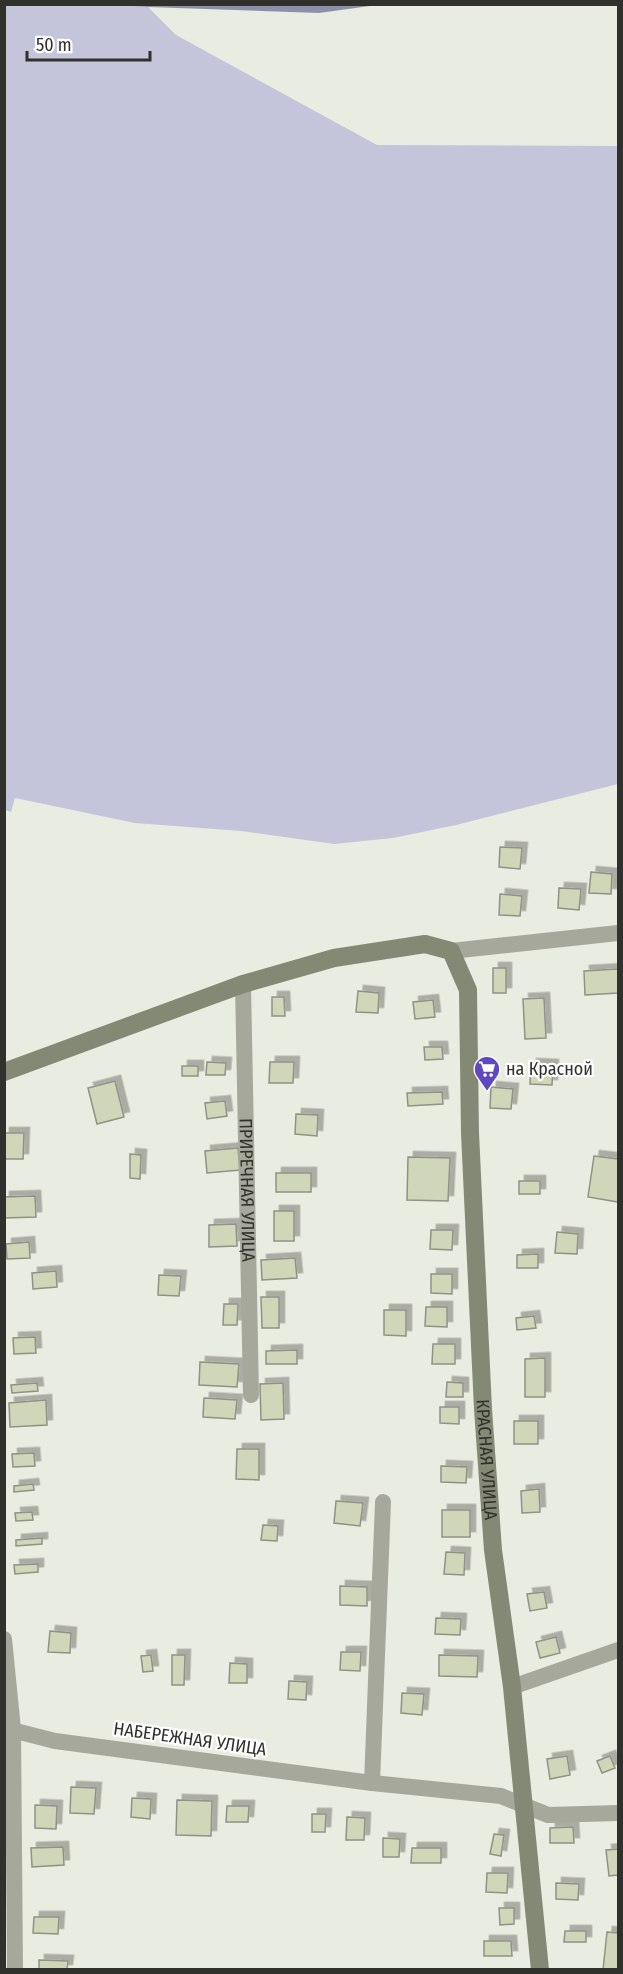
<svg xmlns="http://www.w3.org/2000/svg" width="623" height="1974" font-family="'Fira Sans Condensed',sans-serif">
<defs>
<filter id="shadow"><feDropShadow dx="5.5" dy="-5.5" stdDeviation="0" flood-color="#0004"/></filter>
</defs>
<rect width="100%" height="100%" fill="#e9ece0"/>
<!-- green -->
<path fill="#c4c4db" d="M120,4L148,7L176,35L377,145L618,146V784L456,825L393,838L334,844L241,831L135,823L15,798L11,812L5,810V5Z"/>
<!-- water -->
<path fill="#908fab" d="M120,5L377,4V5L319,13L148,7Z"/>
<!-- building -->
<path fill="#cfd7b8" stroke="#8f9287" stroke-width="1.5" filter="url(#shadow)" d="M500,847L522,848L520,869L499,867Z
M591,872L612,874L611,894L589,893Z
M559,888L581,889L579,910L558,908Z
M500,894L522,896L520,916L499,915Z
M493,968H506V993H493Z
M618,969V993L585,995L584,971Z
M358,991L379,993L378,1013L356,1012Z
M272,997H284L285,1016H272Z
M544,998L546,1038L525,1039L523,999Z
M433,1000L435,1017L415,1019L413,1002Z
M424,1047H442L443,1059L425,1060Z
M207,1062L226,1063L225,1075H206Z
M270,1062H294L293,1083H269Z
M531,1064L553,1065L552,1085L530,1084Z
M182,1066H198V1076H182Z
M115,1081L124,1117L97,1124L88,1088Z
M491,1087L513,1089L511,1109L490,1108Z
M442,1092L443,1104L408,1106L407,1093Z
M225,1101L227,1116L207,1119L205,1103Z
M296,1114L318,1115L317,1136L295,1134Z
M4,1133H24L23,1159H4Z
M238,1148L240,1170L207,1173L205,1151Z
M130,1154L141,1155L140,1179L130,1178Z
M594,1156L618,1159V1202L588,1197Z
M408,1157L450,1158L448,1201L407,1200Z
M276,1173H311V1192H276Z
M519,1181H540V1194H519Z
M35,1196L36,1217L4,1218V1197Z
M274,1211H294V1241H274Z
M236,1224L237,1246L209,1247V1225Z
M431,1230H453L452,1250L430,1249Z
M557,1232L578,1234L577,1254L555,1253Z
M29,1242L30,1258L7,1259L6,1244Z
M538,1254V1268H517V1255Z
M295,1258L297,1278L262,1280L261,1260Z
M56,1271L57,1287L33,1289L32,1273Z
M431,1274H452V1294L431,1293Z
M159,1275L181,1276L179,1296L158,1295Z
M261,1297H279V1328H262Z
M224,1304H238L237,1325H223Z
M426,1307H447V1327L425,1326Z
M384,1310H406V1336L384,1335Z
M534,1316L536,1328L517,1330L516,1318Z
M35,1337L36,1353L14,1354L13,1338Z
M433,1344H455V1364H432Z
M297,1350V1364H266V1351Z
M545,1358V1397H525V1359Z
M200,1362L239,1364L237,1387L199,1385Z
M447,1382L463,1383V1397H446Z
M37,1383L38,1391L12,1393L11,1385Z
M283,1383L284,1419L261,1420L260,1384Z
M204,1398L237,1400L235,1419L203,1417Z
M46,1400L47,1425L10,1427L9,1403Z
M440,1407H459V1424L440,1423Z
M514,1421H538V1444H514Z
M237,1449H259V1480L236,1479Z
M34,1453L35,1466L13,1467L12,1454Z
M441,1466L467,1467L466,1483L441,1482Z
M33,1484L34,1490L14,1492V1486Z
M539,1489L540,1512L522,1513L521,1491Z
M336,1501L363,1503L360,1526L334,1523Z
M442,1510H470V1537H442Z
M32,1512L33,1520L16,1521L15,1513Z
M263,1525L278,1526L277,1541L261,1540Z
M42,1538V1544L16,1546V1540Z
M446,1552L465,1553L464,1575L444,1574Z
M38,1564V1572L15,1574L14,1565Z
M340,1586L367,1587V1606L340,1605Z
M544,1592L547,1608L530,1611L527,1594Z
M436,1618L461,1619L460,1635L435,1634Z
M50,1631L71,1633L70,1653L48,1652Z
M556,1637L560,1653L540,1658L536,1642Z
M341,1652H361L360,1671L340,1670Z
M151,1655L153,1671L143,1672L141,1656Z
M172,1655H185L184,1685H172Z
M439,1655L478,1656L477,1677L439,1676Z
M230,1663L247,1664V1683H229Z
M289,1681L307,1682L306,1700L288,1699Z
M402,1693L424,1694L422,1715L401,1713Z
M567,1756L570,1775L550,1779L547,1759Z
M610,1756L615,1768L602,1773L597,1761Z
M71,1787L96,1788L94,1814L70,1813Z
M132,1798L151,1799L150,1819L131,1817Z
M177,1800L212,1801L211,1836L176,1835Z
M35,1805L57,1806L56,1829L35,1828Z
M227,1806H249L248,1822H226Z
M312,1814H326L325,1832H312Z
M347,1817L365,1818L364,1840H346Z
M573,1827L574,1843H550V1828Z
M494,1834L504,1835L501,1856L490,1854Z
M383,1838L400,1839L399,1857H383Z
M63,1847L64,1865L32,1867L31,1848Z
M412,1848H441V1863H411Z
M618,1849V1875L609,1876L606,1850Z
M487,1873H508L507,1893L486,1892Z
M556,1883L579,1884L578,1900L556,1899Z
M499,1908H514V1924L500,1925Z
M34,1917H59L58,1934L33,1933Z
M565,1931H586V1942H564Z
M607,1932L618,1933V1970H603Z
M484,1941H511L512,1956H484Z
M39,1960L68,1961L67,1970H39Z"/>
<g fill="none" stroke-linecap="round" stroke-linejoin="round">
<!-- street -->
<g stroke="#a5a89b" stroke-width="16">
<path d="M451,951L618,933"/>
<path id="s1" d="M243,984L251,1395"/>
<path d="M4,1639L13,1729L15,1970"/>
<path d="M512,1687L618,1650"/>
<path d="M4,1728L55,1741L372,1783L501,1796L548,1815L618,1813"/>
<path d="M372,1783L383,1502"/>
</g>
<!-- secondary -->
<path stroke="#848976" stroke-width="18" id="s2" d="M4,1072L243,984L334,958L425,944L451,951L468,990L470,1133L483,1409L493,1550L512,1687L540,1970"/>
</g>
<!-- icons -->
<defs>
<g id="supermarket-pin" transform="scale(1.35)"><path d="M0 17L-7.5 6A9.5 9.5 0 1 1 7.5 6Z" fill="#5f48c0" stroke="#fff"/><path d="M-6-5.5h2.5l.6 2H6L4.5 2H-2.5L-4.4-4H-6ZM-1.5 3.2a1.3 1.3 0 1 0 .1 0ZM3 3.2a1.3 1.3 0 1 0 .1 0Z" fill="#fff"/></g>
</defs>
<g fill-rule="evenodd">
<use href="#supermarket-pin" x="487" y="1069"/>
</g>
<g text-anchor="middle" stroke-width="4.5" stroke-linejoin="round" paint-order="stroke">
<!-- poi labels -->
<g font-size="18" fill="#30312c" stroke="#fff" text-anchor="start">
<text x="506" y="1075">на Красной</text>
</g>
<!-- street labels -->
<g font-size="18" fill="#30312c" stroke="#fff">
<text dy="6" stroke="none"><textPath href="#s1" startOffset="206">ПРИРЕЧНАЯ УЛИЦА</textPath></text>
<text dy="6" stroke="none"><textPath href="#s2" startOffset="981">КРАСНАЯ УЛИЦА</textPath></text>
<text transform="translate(190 1739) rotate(8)" y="6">НАБЕРЕЖНАЯ УЛИЦА</text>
</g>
</g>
<!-- border -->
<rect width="623" height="1974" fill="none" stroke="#30312c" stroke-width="12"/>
<!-- scale -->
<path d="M27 51v9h123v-9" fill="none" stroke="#30312c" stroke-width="3"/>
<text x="36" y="51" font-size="18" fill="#30312c" stroke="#ffffff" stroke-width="4.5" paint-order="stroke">50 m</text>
</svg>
